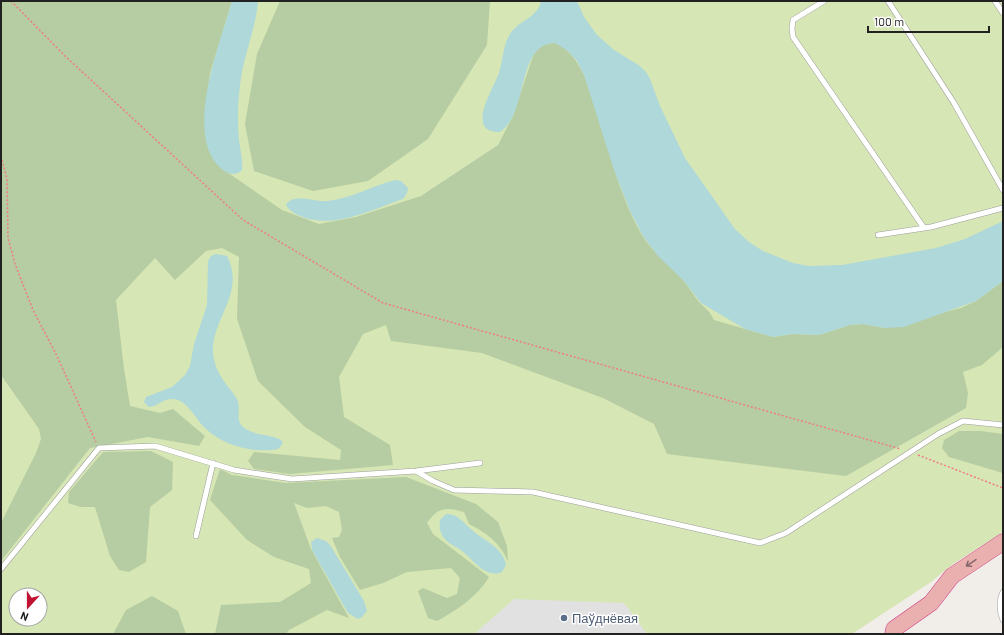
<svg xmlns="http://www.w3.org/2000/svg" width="1004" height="635" font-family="Barlow,sans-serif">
<rect width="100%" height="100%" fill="#f1ede9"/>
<!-- grass -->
<path fill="#d6e6b4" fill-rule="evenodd" d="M1,1H1003V532L953,564L931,582L852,634H1ZM16,595H40V619H16Z"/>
<!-- forest -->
<path fill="#b6cca2" d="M1,1H232L210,73L206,103L221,168L282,210L319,224L356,217L421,196L498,145L513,116L533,56C539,47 544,43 555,43C570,49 577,62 584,75C606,128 613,185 642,235C653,253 670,265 683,280C689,287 693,295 699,302C707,310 709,310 714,320L773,337L793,334L819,335L850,325L862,324L885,328L961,308L976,301L1003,281V347L982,365L963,372L968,393L966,408L846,476L667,454L654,424L603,398L482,353L391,341L386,325L363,334L339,377L344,417L390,445L393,465L290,474L254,469L248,461L254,452L340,460L341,450L305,427L258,381L237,319L239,257L222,248L206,251L175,280L155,258L116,300L124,369L130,406L160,413L173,409L205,436L199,446L148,437L90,448L1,561V523L36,453L41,439L39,429L1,375Z
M280,1H490L487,45L428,139L368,181L313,191L254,171L245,124L257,54Z
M959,431H981L1003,434V473L949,457L942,448L944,440Z
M151,451L173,462L172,490L150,507L146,562L129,572L119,570L110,556L95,507H81L68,503L69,492L103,452Z
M220,469L232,475L286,483L406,477L476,504L498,522L507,546L508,561C500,543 486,532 469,524L464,512C446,507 438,507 427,523L433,534L489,577C477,597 457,610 437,621L428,618L418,591L423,588L447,598L457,594L460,578L451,568L407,572L383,583L360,590L340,557L332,538L339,537L342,530L339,512L326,506L307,508L294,503L311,549L349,618L327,610L289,630L286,634H215L221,605L280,602L311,583L309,569L274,557L247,540L210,500Z
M152,596L178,611L186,634H113L126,610Z"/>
<!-- parking -->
<path fill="#e1e1e1" d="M514,599L624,603L647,634H474Z"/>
<!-- water -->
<path fill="#aed8da" d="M232,1H258C256,29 243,56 240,85C238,103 237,121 239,140C240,150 243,159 242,170C237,175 232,175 226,172C179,142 221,42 232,1Z
M541,1H577L584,17L597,35L614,50L640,66L646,72L650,79L660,106L685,158L735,229L749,242L763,251L793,263L809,266L842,265L936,248L965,239L1003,221V281L976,301L904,327L885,328L862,324L850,325L819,335L793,334L773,337L745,329L701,303L684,281L658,256L643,236L630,211L614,170L584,75L577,61L568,51L555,43C516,43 529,114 500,132C464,133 494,88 499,73C503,60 503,45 510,34C519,20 538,18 541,1Z
M395,180L401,181L408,188L407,193L403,199C371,210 331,231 298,215C292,212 289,210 286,205L288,202C297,194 315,202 327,201C350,199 372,186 395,180Z
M216,254L227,256C245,291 215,316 213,347C212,360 218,374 226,384C230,390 236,395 238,402C241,412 234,422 246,429C256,436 270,434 281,440L283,443L278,449C254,454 221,445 204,427C195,418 187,399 172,399C164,398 158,406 149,407L144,402L146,397L172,387L185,375L190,366L194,344L207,305L208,261L211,256Z
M446,514C459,514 463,523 472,530C485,542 502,546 506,565L502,572C485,579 474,560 462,551C456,546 449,545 444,538C440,533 439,527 440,520Z
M317,538L326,541L330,545L364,601L367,611L361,618L358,619L348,613L312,550L311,542Z"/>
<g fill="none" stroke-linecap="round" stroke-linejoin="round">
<!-- service casing -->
<g stroke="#9e9e9e" stroke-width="6">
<path id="service" d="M824,1L793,20L792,29L793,37L924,228
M888,1L954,103L1003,190
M995,1L1003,13
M878,235L931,227L1003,208
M416,471L433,481L454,490L533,492L760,543L786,533L938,434L963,421L1003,425
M196,536L213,463
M1,569L99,448L155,446L234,470L292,479L416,471L480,463
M1003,592C999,600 999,611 1003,620"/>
</g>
<!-- trunk casing -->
<g stroke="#cc3987" stroke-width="17">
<path id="trunk" d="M893,634L894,629L931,603L952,576L1003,542"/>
</g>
<!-- path -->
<path stroke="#ee7d86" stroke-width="1.5" stroke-dasharray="2 2" stroke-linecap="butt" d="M11,1L65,56L243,220L383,303L901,449
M1,156L7,179L8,238L15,264L33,310L56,354L96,442
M918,455L1003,488"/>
<!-- service -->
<use href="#service" stroke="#fff" stroke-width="5"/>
<!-- trunk -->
<use href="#trunk" stroke="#eab0af" stroke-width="16"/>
</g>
<!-- one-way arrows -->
<defs><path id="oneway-shaft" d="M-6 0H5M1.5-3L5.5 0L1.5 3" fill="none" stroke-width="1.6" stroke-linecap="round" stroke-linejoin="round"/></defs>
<use stroke="#866868" href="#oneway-shaft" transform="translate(971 563) rotate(146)"/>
<!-- markers -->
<circle fill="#5c6f8a" stroke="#fff" stroke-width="1.5" cx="564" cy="618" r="4"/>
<g text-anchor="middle" stroke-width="3" stroke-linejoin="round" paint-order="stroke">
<!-- service labels -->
<g font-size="13" fill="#4e5e75" stroke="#fff" text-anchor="start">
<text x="572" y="623">Паўднёвая</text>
</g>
</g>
<!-- border -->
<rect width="1004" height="635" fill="none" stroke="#212121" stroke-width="4"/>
<!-- north arrow -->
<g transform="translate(28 607) rotate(201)"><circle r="19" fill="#ffffff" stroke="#a6a6a6"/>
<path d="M0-3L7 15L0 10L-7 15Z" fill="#c01233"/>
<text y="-6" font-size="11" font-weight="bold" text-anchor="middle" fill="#212121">N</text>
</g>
<!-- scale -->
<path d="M868 26v6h121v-6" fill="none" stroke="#212121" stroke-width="2"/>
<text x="874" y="26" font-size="12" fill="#212121" stroke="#ffffff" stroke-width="3" paint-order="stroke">100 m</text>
</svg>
